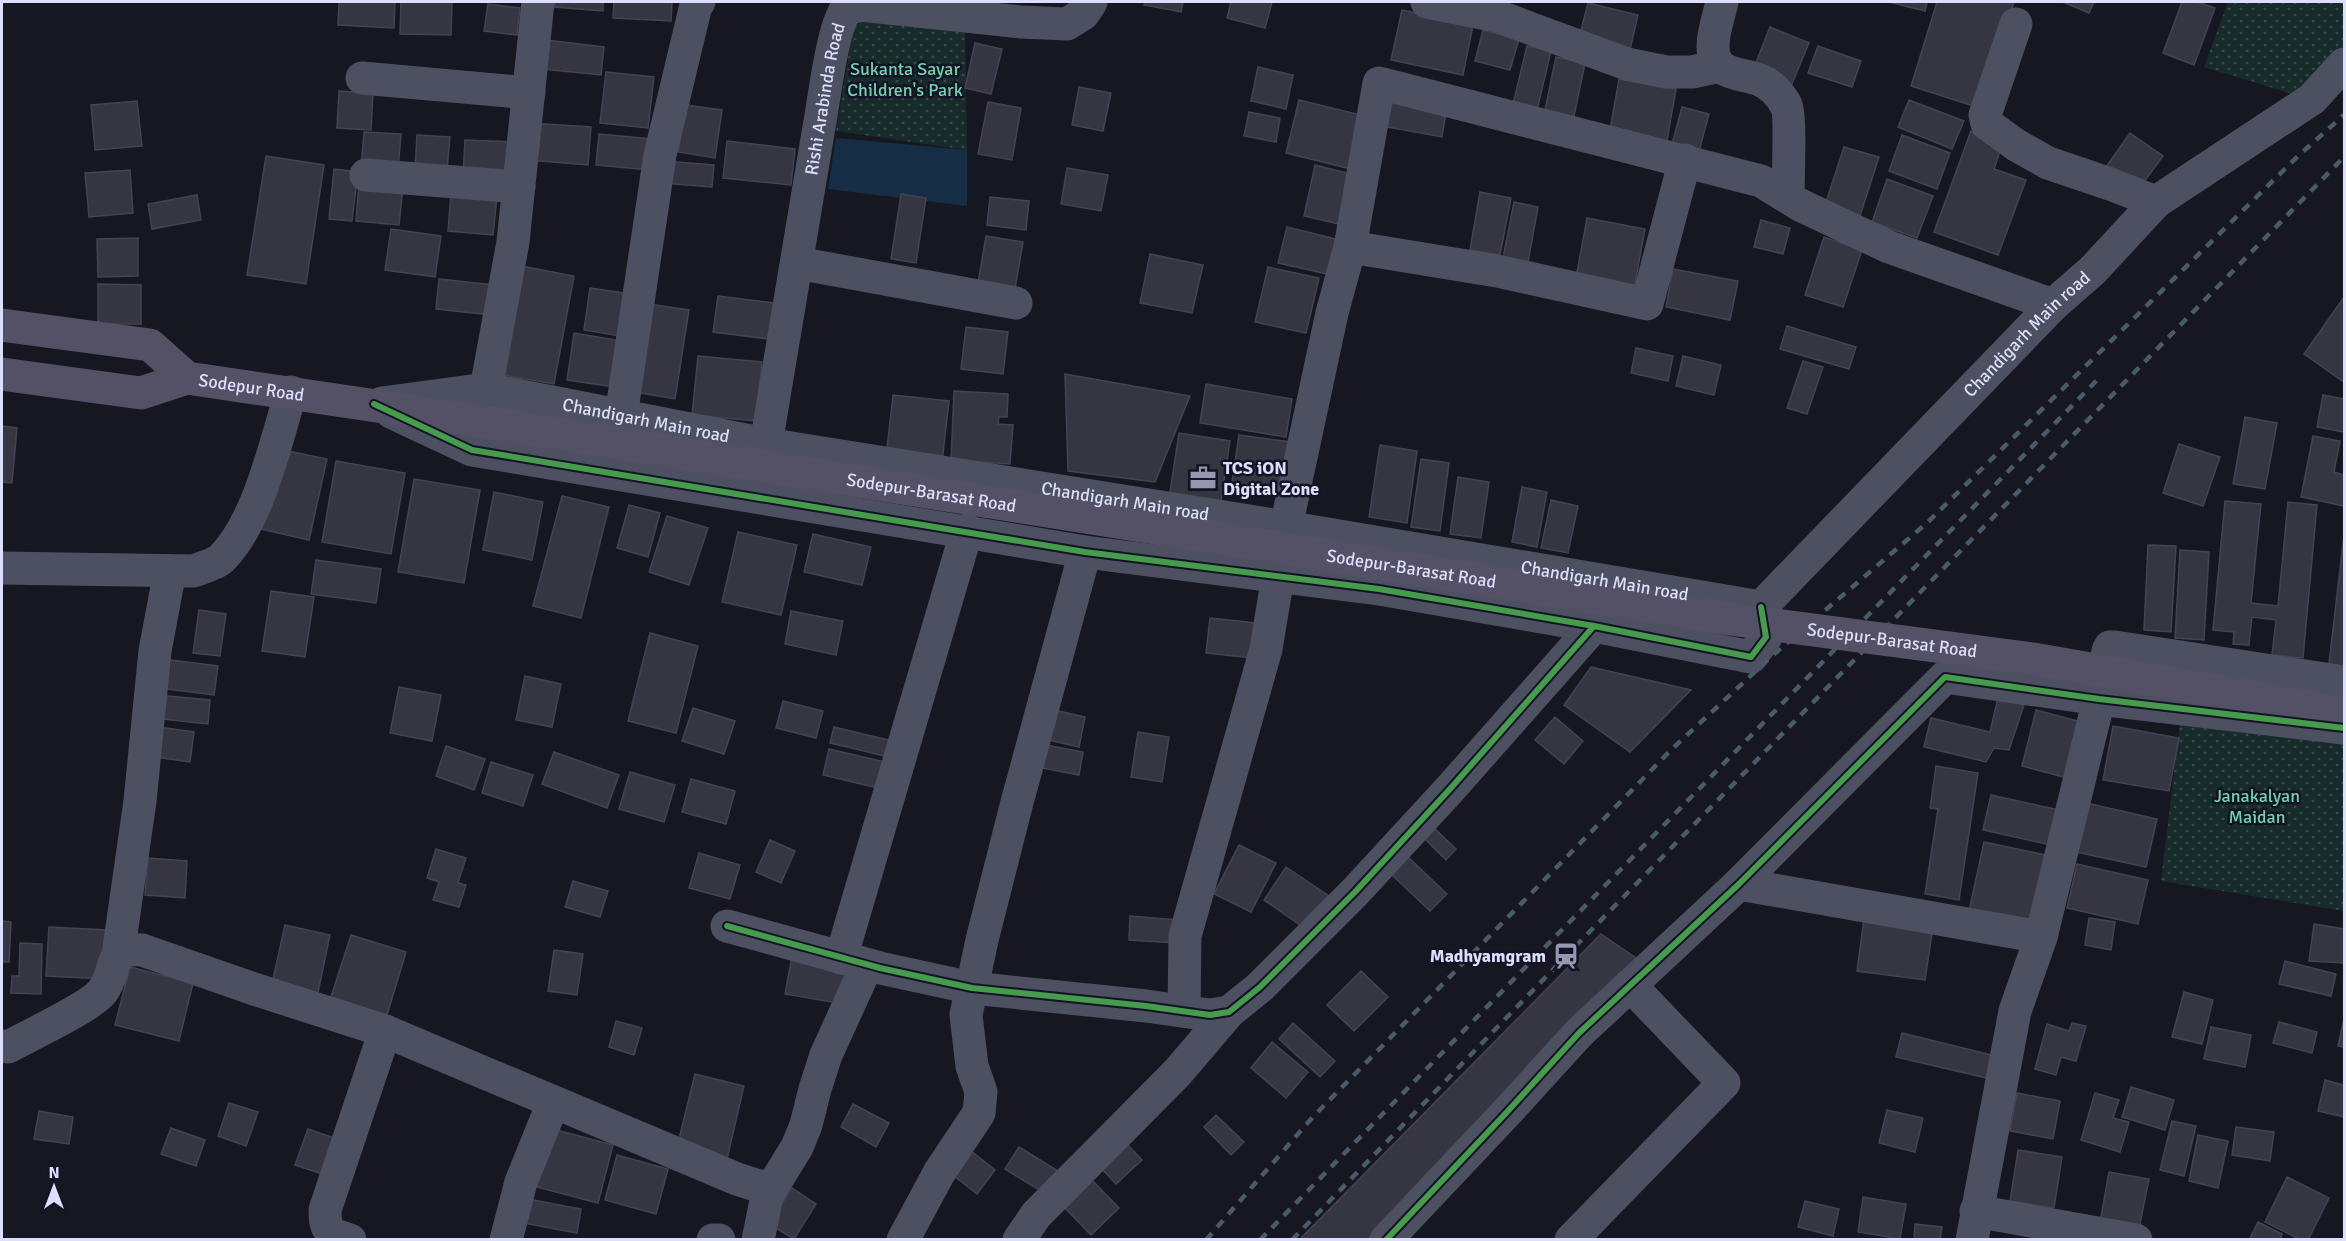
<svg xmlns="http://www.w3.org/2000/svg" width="2346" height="1241" font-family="Signika,sans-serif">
<defs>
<pattern id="park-dots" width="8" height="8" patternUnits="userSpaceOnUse" patternTransform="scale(1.5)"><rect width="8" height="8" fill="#172c2a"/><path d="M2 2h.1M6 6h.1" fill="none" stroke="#384a4a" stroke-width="1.8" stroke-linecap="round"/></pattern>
</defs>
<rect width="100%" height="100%" fill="#171722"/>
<!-- park -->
<path fill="url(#park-dots)" d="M2228,2H2344V45L2303,97L2204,67Z
M855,17L965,20L967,150L836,131Z
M2187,664L2344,686V911L2161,881Z"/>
<!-- water -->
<path fill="#152e45" d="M836,138L967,150V206L828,189Z"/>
<!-- building -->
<path fill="#363643" stroke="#434354" stroke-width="1.5" d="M339,2H395L394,28L338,25Z
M401,2H452L451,35L400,34Z
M555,2H603V11L554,7Z
M614,2H672L671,21L613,18Z
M1145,2H1183L1181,12L1144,5Z
M1231,2H1272L1265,28L1227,18Z
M1889,2H1927L1925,11Z
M1937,2H2014L1980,108L1911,86Z
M2063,2H2094L2089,13Z
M2182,2H2197L2215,8L2194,65L2163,53Z
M1588,3L1638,15L1629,54L1578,42Z
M488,4L520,8L517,35L484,31Z
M1402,10L1473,25L1463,75L1391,60Z
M1770,27L1809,43L1791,86L1753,70Z
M1483,30L1519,39L1510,70L1475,61Z
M546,40L604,47L601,75L543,69Z
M975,43L1002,49L991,94L965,88Z
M1527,46L1551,51L1537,110L1513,104Z
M1818,46L1861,61L1852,87L1808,73Z
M1556,57L1585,63L1573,121L1544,115Z
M1258,67L1293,75L1286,109L1251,101Z
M606,72L654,77L648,128L600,123Z
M1619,79L1676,89L1666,146L1609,136Z
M1079,87L1111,93L1103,131L1072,125Z
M339,91L373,93L371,130L337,128Z
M1393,97L1447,107L1442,137L1387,127Z
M1299,100L1365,116L1351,169L1286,153Z
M1909,100L1964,121L1952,149L1898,127Z
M137,101L142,146L95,150L91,105Z
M988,102L1021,108L1012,160L978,154Z
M686,105L722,110L715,158L678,152Z
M1682,107L1709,114L1698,155L1671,148Z
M1249,112L1280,118L1276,142L1244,136Z
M530,123L591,127L588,165L528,160Z
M1971,131L2003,143L1994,169L2026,180L1998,255L1934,232Z
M364,132L401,134L398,170L361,168Z
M2130,133L2163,156L2138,190L2106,167Z
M599,134L652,139L650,170L596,165Z
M417,135L450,137L447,170L415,169Z
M1902,135L1950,153L1937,189L1889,171Z
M465,140L515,142L514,178L463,175Z
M727,141L795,149L791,185L723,178Z
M1844,147L1879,157L1858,222L1823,211Z
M266,156L324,165L306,284L247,275Z
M664,161L714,165L712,187L662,183Z
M1315,165L1351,174L1339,224L1304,216Z
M1067,168L1108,175L1101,211L1061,204Z
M334,169L358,172L352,221L329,219Z
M130,170L133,213L89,217L85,173Z
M1887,179L1933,196L1917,238L1872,222Z
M359,183L403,187L399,225L356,221Z
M1480,192L1511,198L1500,255L1470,250Z
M451,193L497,197L493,235L448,231Z
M901,194L926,198L916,263L891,259Z
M197,195L201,220L152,229L148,204Z
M990,197L1029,201L1026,230L987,225Z
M1514,202L1538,207L1528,262L1503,258Z
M1587,218L1645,229L1634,289L1576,278Z
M1761,220L1790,228L1783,254L1754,247Z
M1287,227L1336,239L1327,274L1278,263Z
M391,229L441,236L435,277L385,270Z
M986,236L1023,242L1015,289L978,283Z
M1824,237L1862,250L1843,307L1805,295Z
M138,238V276L98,277L97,239Z
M1150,254L1203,265L1192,313L1140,303Z
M516,265L574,276L554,384L497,374Z
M1268,267L1319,278L1306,333L1255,322Z
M1673,269L1738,281L1730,320L1666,307Z
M439,279L494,285L491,315L436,309Z
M98,284L141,285V324H98Z
M590,288L638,295L631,338L584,330Z
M718,296L774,303L769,339L713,332Z
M2344,297V382L2304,354Z
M648,304L689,310L675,399L634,392Z
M1787,326L1856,347L1849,369L1780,349Z
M966,327L1008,332L1003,374L961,369Z
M574,333L628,342L621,388L567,380Z
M1636,348L1673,356L1668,381L1631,373Z
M698,356L762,362L756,421L692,415Z
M1683,356L1721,365L1714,395L1676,386Z
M1803,361L1823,367L1807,414L1787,408Z
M1065,374L1190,396L1155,482L1068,471Z
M1206,384L1292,399L1286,437L1200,423Z
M954,391L1008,394L1007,417H999L998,424L1013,425L1010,464L951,460Z
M893,395L949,401L942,463L886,457Z
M2323,395L2344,399V432L2317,427Z
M2245,417L2277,423L2265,489L2233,484Z
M2,426L17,428L12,483L2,482Z
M1179,433L1230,441L1220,507L1169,499Z
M1239,435L1291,442L1284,490L1232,482Z
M2313,436L2340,441L2334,472L2344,475V506L2301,497Z
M2179,444L2220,457L2203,506L2163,493Z
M1380,445L1417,451L1407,523L1369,517Z
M279,449L327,459L309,540L261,529Z
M1421,459L1449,463L1440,531L1411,527Z
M336,461L405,473L391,554L322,542Z
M1458,477L1489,482L1481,538L1450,534Z
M414,479L480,490L464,583L398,572Z
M1522,487L1547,492L1537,547L1512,542Z
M494,492L543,502L532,560L483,550Z
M562,496L609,507L581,618L533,606Z
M1551,500L1578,506L1568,553L1541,548Z
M2225,501L2261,504L2251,603L2278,606L2288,502L2317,505L2303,658L2272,655L2276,620L2252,617L2249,645L2233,644L2234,632L2213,630Z
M629,505L660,513L648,557L617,548Z
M667,516L708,528L689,585L649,572Z
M738,532L797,545L781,615L722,602Z
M813,534L871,547L862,585L804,572Z
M2344,535V675L2328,672Z
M2148,545L2176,546L2171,632L2144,630Z
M2180,550L2209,552L2204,640L2175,638Z
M316,560L381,569L376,603L311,594Z
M271,591L314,597L305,657L262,651Z
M199,610L226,614L220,656L193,653Z
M791,611L843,621L836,655L785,644Z
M1210,618L1256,623L1252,658L1206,653Z
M650,633L698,646L676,733L628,721Z
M163,659L218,666L214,695L160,688Z
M1591,667L1691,690L1630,752L1564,705Z
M525,676L561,684L552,727L516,720Z
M399,687L441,695L432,741L390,733Z
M157,695L210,700L208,724L154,718Z
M1998,698L2024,705L2009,750L1994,748L1986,762L1924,747L1931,718L1990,732Z
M783,701L823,711L816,738L776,728Z
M693,708L735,721L724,754L682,741Z
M1050,709L1085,717L1079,747L1044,739Z
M2036,710L2089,724L2075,780L2022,766Z
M1555,717L1583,741L1564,764L1535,740Z
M2113,726L2179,738L2169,791L2103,780Z
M159,727L194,732L190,762L155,757Z
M834,727L893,741L889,757L830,743Z
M1138,732L1169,737L1162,782L1131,777Z
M1041,744L1083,752L1079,775L1037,767Z
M446,746L485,759L474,790L436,776Z
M829,749L885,762L878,788L823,775Z
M554,752L619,775L607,808L542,784Z
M491,762L533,775L523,806L482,793Z
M1936,766L1978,773L1959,900L1925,894L1938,809L1930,808Z
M630,772L675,785L664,822L619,809Z
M691,779L735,791L726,824L682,812Z
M1991,795L2068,812L2060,847L1983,830Z
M2082,802L2157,819L2146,867L2071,851Z
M1435,829L1456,849L1446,860L1425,839Z
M770,840L795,851L781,883L756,872Z
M1984,842L2055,857L2041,926L1969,911Z
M1239,845L1276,863L1251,912L1214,894Z
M436,849L466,858L458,883L466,885L459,907L433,900L439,882L427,878Z
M699,853L740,865L730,899L689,888Z
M1407,856L1447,894L1430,911L1390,873Z
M148,858L187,861L185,898L145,895Z
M2077,864L2148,880L2138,924L2067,908Z
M1286,867L1329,896L1306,929L1264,900Z
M573,881L608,891L600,917L565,907Z
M1130,916L1178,920L1176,943L1129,940Z
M1864,918L1933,927L1925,980L1857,971Z
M2089,918L2115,922L2111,950L2085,945Z
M2,921L11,922L9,962H2Z
M2314,924L2344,929V963L2309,961Z
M285,925L330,935L317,997L271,988Z
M49,927L107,930L104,979L46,976Z
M1601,934L1636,958L1501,1108L1367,1240H1299Z
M351,935L406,952L387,1015L331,997Z
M20,943L42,944L41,994L11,993L12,976H19Z
M554,950L583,954L577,995L548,991Z
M792,956L849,966L843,1004L785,994Z
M2285,961L2336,974L2331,996L2279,984Z
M130,967L193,983L179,1041L115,1025Z
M1361,971L1388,997L1354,1031L1327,1005Z
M2184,992L2213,1000L2202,1044L2172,1037Z
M2344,1019V1047L2338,1046Z
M616,1021L642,1028L634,1055L609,1047Z
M2279,1022L2317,1032L2312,1053L2273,1043Z
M1293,1023L1335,1061L1320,1077L1279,1039Z
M2072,1023L2086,1026L2076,1061L2061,1057L2056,1075L2035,1069L2047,1024L2069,1031Z
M2211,1027L2251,1035L2245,1067L2204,1059Z
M1902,1033L1996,1056L1991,1079L1896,1057Z
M1272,1042L1308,1072L1286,1098L1251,1068Z
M695,1074L744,1086L727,1159L677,1147Z
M2325,1080L2344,1085V1117L2318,1111Z
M2131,1087L2174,1100L2165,1130L2122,1117Z
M2017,1093L2060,1101L2053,1139L2010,1131Z
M2095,1093L2119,1100L2113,1118L2129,1122L2120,1152L2081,1140Z
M229,1103L258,1112L246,1146L218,1136Z
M853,1104L889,1123L876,1147L841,1127Z
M1887,1110L1923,1118L1915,1152L1879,1143Z
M39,1111L73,1117L69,1144L34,1139Z
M1216,1115L1244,1142L1231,1155L1204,1127Z
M2172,1121L2196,1126L2184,1176L2160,1170Z
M2236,1127L2274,1132L2270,1161L2232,1155Z
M171,1128L205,1140L196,1166L161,1154Z
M549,1128L613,1145L598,1203L533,1186Z
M308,1129L334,1138L322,1174L295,1165Z
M2198,1135L2228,1141L2218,1188L2189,1181Z
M1124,1141L1142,1160L1116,1184L1098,1165Z
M966,1147L995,1170L977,1194L948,1171Z
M1019,1147L1058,1171L1044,1193L1005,1169Z
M2018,1150L2062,1157L2054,1208L2010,1201Z
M617,1155L668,1169L656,1214L605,1200Z
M2109,1172L2149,1179L2139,1229L2100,1222Z
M1087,1175L1119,1208L1091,1235L1059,1202Z
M2287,1177L2329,1198L2308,1240H2301L2265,1222Z
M792,1188L816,1204L794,1239L769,1224Z
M1863,1197L1906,1204L1900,1239L1858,1232Z
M523,1198L581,1209L577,1233L518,1222Z
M1805,1201L1839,1209L1833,1236L1798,1227Z
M2258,1222L2282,1234L2280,1240H2249Z
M1915,1224L1942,1227L1940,1240H1914Z"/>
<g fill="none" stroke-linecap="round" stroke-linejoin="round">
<!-- minor -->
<g stroke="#4d5061" stroke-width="33">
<path d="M1427,2L1497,16L1627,64L1666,72H1692L1720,66"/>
<path d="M1722,2C1719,16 1713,32 1713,46C1713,77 1740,72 1760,80C1771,85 1780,94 1786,105C1791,114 1788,181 1788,196"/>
<path d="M2016,24L1985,115L1987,124L2016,145L2048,163L2110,184L2156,202"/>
<path d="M362,78L529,93"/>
<path d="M366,175L519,187"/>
<path d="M1350,247L1379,83L1761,181L1800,205L1889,247L2053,305"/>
<path d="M797,263L1016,303"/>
<path d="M486,389L513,242L538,2"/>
<path id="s1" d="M382,403L486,389L766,444L1286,527L1761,607"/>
<path d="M391,412L472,450L1085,552L1379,589L1594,626L1751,657L1766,637L1761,607"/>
<path d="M621,416L660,155L696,5L699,2"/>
<path id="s2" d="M766,444C783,340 801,237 818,133C824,103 831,32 846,9L861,5L1021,22L1067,24L1083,14L1091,2"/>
<path d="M1286,527L1332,313L1350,247L1497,271L1647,304L1685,160"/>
<path d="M2,568L194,571C203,567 217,564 223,557C259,520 276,441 291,392"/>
<path id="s3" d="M1761,607L2053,305L2093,270L2156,202L2312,99L2344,64"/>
<path d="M1739,884L2041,937"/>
<path d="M727,926L880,968L972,988L1146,1006L1210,1015L1229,1012L1260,987L1355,892L1450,789L1594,626"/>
<path d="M118,955L140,801L155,651L170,571"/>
<path d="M841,958L967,530"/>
<path d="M1184,1011L1185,936L1266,649L1278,576"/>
<path d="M2,1046L8,1047C28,1036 90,1007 102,992C119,970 106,947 142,950L254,989L385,1031L737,1179L759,1186L767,1196L758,1240"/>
<path d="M767,1196L797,1147L806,1125L815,1089L826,1055L867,965"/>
<path d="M1976,1211L2136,1240"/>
<path d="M350,1240C330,1234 325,1232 325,1210L385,1031"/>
<path d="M506,1240L521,1182L553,1103"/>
<path d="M713,1240H719"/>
<path d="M903,1240L939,1173L979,1113L981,1092L972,1066L966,1015L982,940L1016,806L1085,552"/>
<path d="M1019,1240L1036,1215L1177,1073L1229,1012"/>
<path d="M1386,1240L1507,1112L1579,1033L1739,884L1945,677L2099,699L2344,728"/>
<path d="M1571,1240L1724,1083L1630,985"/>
<path d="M1972,1240L2015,1011L2041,937L2099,699L2108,651L2110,647H2115L2344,682"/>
</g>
<!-- major -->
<g stroke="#545066" stroke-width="33">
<path id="s4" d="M2,325L150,345L187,378L478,421"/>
<path d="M2,374L141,393L187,378"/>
</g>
<!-- rail -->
<path stroke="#475c66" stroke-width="4.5" stroke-dasharray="9 8" stroke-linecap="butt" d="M1206,1240L1311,1119L1673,748L1772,656L1928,522L2298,156L2344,115
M1260,1240L2099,378
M1292,1240L1566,956L2344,157"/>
<!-- major-bridge -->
<path stroke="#545066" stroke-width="33" id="s5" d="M478,421L1730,619L2033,659L2344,713"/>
<!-- cycleway casing -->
<g stroke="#131326" stroke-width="10">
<path id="cycleway" d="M374,404L472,450L1085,552L1379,589L1594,626L1751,657L1766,637L1761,607
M727,926L880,968L972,988L1146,1006L1210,1015L1229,1012L1260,987L1355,892L1450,789L1594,626
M1386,1240L1507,1112L1579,1033L1739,884L1945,677L2099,699L2344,728"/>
</g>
<!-- cycleway -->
<use href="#cycleway" stroke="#469c4c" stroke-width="6"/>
</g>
<!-- icons -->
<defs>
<g id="office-bare" transform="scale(2.07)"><path d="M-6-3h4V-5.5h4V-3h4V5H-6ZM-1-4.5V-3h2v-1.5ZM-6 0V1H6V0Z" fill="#9798af" stroke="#131326" stroke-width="2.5" paint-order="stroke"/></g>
<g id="station-bare" transform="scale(2.07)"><path d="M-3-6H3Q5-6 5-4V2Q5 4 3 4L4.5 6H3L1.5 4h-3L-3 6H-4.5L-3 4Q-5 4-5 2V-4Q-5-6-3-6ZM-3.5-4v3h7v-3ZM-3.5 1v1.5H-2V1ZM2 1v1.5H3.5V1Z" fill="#9798af" stroke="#131326" stroke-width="2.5" paint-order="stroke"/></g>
</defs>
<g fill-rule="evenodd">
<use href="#office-bare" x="1203" y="478"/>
<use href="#station-bare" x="1566" y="956"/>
</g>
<g text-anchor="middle" stroke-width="5" stroke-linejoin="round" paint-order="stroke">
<!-- park labels -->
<g font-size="18" fill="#70d3ab" stroke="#131326">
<text x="905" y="75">Sukanta Sayar<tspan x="905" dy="21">Children's Park</tspan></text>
<text x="2257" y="802">Janakalyan<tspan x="2257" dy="21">Maidan</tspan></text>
</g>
<!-- street labels -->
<g font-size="18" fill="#dcdefb" stroke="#131326">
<text dy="6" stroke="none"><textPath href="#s2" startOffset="350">Rishi Arabinda Road</textPath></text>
<text dy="6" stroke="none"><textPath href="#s3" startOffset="381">Chandigarh Main road</textPath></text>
<text dy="6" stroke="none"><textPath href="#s4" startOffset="264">Sodepur Road</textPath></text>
<text dy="6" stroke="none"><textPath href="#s1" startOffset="268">Chandigarh Main road</textPath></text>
<text dy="6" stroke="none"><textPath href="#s5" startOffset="459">Sodepur-Barasat Road</textPath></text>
<text dy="6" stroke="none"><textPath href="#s1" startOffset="754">Chandigarh Main road</textPath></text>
<text dy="6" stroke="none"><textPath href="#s5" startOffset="945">Sodepur-Barasat Road</textPath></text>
<text dy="6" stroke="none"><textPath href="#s1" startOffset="1240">Chandigarh Main road</textPath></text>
<text dy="6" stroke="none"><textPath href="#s5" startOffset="1431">Sodepur-Barasat Road</textPath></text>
</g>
<!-- poi labels -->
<g font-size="18" font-weight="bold" fill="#dcdefb" stroke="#131326" text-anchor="start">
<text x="1223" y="474">TCS iON<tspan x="1223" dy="21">Digital Zone</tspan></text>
<text x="1546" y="962" text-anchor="end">Madhyamgram</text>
</g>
</g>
<!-- border -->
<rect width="2346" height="1241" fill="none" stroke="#dcdefb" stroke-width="6"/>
<!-- north arrow -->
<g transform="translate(54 1187)" stroke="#131326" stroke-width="4.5" paint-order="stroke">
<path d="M0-4.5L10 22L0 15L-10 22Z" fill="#dcdefb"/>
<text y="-9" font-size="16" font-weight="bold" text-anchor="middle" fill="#dcdefb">N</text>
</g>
</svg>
